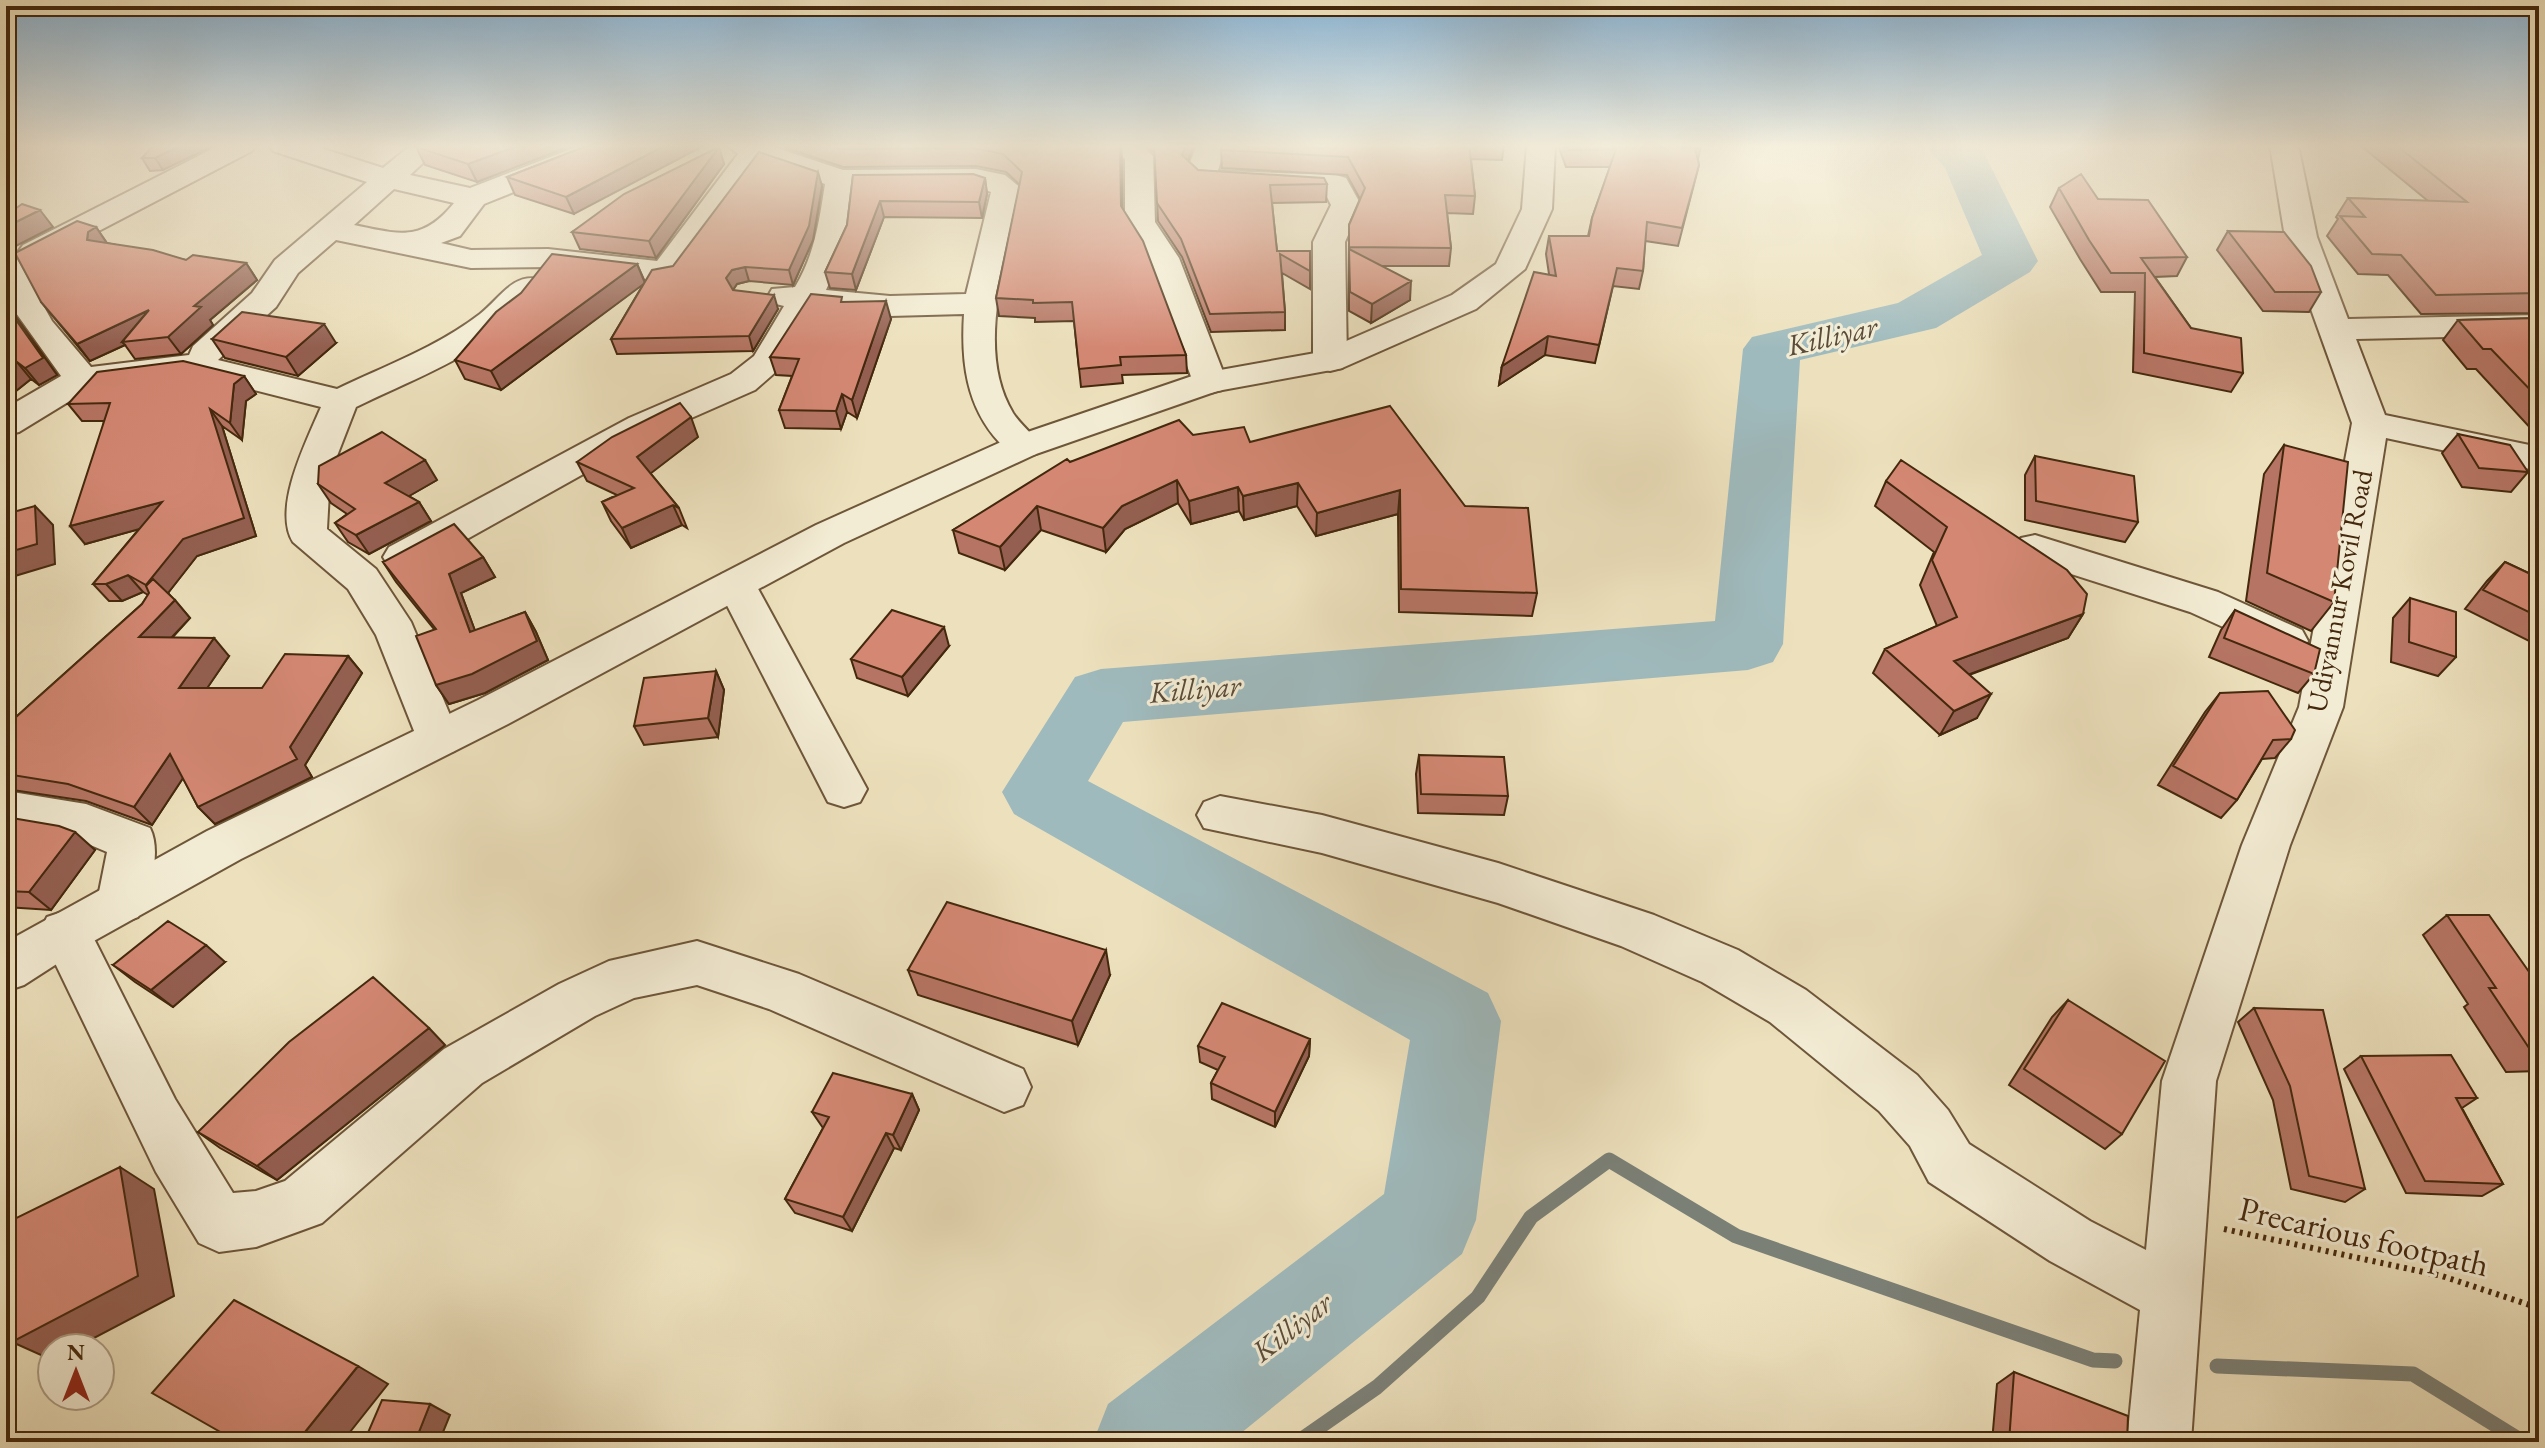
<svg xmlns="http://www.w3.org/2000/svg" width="2545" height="1448" font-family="'EB Garamond',serif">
<rect width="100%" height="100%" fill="#ede1bd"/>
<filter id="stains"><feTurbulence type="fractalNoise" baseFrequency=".0025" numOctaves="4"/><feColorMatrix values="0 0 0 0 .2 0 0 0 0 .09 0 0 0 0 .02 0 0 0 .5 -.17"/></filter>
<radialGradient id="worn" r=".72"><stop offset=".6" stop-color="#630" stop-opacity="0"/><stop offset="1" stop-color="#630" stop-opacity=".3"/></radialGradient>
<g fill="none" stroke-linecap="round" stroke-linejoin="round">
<!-- stream -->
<path stroke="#7b8077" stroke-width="15" d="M2217,1366L2413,1374L2523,1442
M1298,1442L1377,1387L1478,1297L1531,1217L1609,1160L1736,1236L2093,1360L2115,1361"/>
<!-- river -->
<path fill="#9fbabd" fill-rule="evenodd" d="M1925,145H1976L1984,153L2038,261L2030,272L1936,328L1800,360L1783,644L1773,662L1748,670L1123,722L1088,781L1488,993L1501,1021L1476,1220L1462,1254L1230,1442H1093L1108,1404L1384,1194L1410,1040L1014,814L1002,792L1075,677L1101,669L1715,621L1743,349L1752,337L1898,303L1982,255L1945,168Z"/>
<!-- minor casing -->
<g stroke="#6e5639" stroke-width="4">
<path id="minor" d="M220,145H256L252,151L45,259H23L18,252L23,245Z
M269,145H311L383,168L411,145H442L410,175L470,188L581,145H620L616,151L484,204L460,236L441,243L471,250L548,249L657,261L738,154L727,145H768L843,170L976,169L1005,175L1022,189C1008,255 974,349 1013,413C1021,425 1033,434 1041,446L1036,454C1018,459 1011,455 999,442C966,406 961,361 964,314L890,316L815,309L779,369L755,390L655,434L417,567L403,571L389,567L383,557L389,547L629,418L731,374L754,356L784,306L772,303L768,296L772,289L795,287C815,254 819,221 825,184L762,162L676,279L665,282L548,267L471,268L336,240L298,273L276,307L218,360L337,389C385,366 437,347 480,314C499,299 513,273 539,279L544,286C501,348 421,375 356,407L330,474L327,529L376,569L411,622L460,739L454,751L438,756L422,751L376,635L348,589L293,542C272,508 307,440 321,407L195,375L91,388L19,432L6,435V408L61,376L6,299V256L17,259L52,321L91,367L189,355L193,346L252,293L275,260L367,182L273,151ZM976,187L991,192L966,294L890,296L826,290L848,241L854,188ZM394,189L454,203C422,243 398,234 354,225Z
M1108,145H1141L1153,156L1155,222L1179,258L1227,382L1222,390L1210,393L1198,390L1193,382L1147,258L1125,222V159Z
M1197,145H1225L1218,171L1336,175L1346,178L1361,205L1345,242L1347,361L1342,368L1330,371L1318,368L1313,361V242L1331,205L1325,193L1201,186L1186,172Z
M2270,145H2298L2317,237L2348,319L2539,315V335L2356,339L2385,415L2539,447V471L2386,438L2343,707L2290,845L2216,1081L2191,1442H2127L2140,1310L2050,1261L1929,1182L1910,1146L1879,1111L1770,1022L1702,982L1621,946L1498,903L1322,853L1204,828L1197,815L1204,802L1220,796L1322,815L1498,863L1654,915L1738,950L1806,990L1917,1075L1948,1110L1969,1144L2090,1221L2146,1250L2162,1081L2242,845L2299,707L2352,423L2285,237Z
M2035,535L2218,592L2302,630L2308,641L2302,652L2287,656L2190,612L2021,558L2015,548L2021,538Z
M736,570L750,574L860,776L867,789L860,802L844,807L828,802L716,584L722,574Z
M6,791L86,804L150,828C162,852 150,893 138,917L121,923L104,917L97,902L107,852L81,841L6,829Z
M65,911L83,917L175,1099L233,1193L256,1191L285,1181L444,1049L559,984L609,961L697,941L799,974L1023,1069L1031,1087L1023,1105L1004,1112L769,1009L697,985L634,998L595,1016L482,1083L322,1223L256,1247L219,1252L199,1243L156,1172L40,932L47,917Z"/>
</g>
<!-- tertiary casing -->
<g stroke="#6e5639" stroke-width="4">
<path id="tertiary" d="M1527,145H1555L1552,209L1525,269L1476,309L1342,368L1217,391L1036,454L844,543L508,724L241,859L83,947L24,985L6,991V942L207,831L478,700L816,525L1010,438L1198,374L1321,352L1452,295L1496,264L1522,209Z"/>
</g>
<!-- path -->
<path stroke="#44280d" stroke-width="6" stroke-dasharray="3 5" stroke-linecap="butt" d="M2224,1229L2442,1276L2539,1308"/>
<!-- minor -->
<use href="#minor" fill="#f3ecd4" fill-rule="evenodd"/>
<!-- tertiary -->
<use href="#tertiary" fill="#f3ecd4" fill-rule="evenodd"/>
</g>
<!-- wall -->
<path fill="#b67564" stroke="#44280d" stroke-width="2" d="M154,145L163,170L150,171L142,158Z
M573,145L477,182L425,165L416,147Z
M589,145L574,214L515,195L507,177Z
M777,145H1121L1122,208L1186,355L1187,373L1122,375L1123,383L1081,387L1074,321L1035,322V318L999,316L996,298L1020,185L1006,172L976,166L843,167Z
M1144,145H1194L1188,161L1198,170L1327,184L1326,202L1272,203L1277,251H1310V289L1282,273L1285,312V330L1211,332L1182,257L1158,221L1155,153Z
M1223,145H1504L1502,160L1471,159L1475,196L1473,214L1447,213L1451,248L1449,266H1381L1410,300L1371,323L1349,311V225L1360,199L1347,175L1222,168L1221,150Z
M1558,145H1701L1698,159L1699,165L1678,246L1645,241L1643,271L1639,289L1613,286L1595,363L1545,355L1499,385L1502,366L1549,274L1546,254L1549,236H1588L1592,218L1610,167H1566Z
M2360,145H2539V313L2421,314L2388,275L2358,274L2327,236L2338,219L2336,217L2348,198L2428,201Z
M719,147L724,164L656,258L580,249L572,232Z
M853,175L985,178L987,194L982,218L884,217L856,290L830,288L825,272L847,225Z
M822,186L813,240L793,285L749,281L737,284L733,290L778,309L753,351L617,354L611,339L644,283L501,390L465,379L455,360L637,264L645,282Z
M2059,188L2098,199L2187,257L2177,276L2155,277L2191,328L2243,373L2231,392L2133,372L2135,292H2101L2080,259L2050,207Z
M96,227L107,243L186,260L246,263L257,280L210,320L213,325L181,354L135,359L125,345L90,361L41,302Z
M2228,231L2321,292L2309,312L2263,311L2217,250Z
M843,302L891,319L857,418L847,412L841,429L785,428L779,410L792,376L776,375L770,357Z
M6,303L57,375L39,385L31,379L6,399Z
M2539,318V432H2534L2476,369H2467L2443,340L2458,320Z
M212,339L336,343L298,376L225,358Z
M244,376L256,394L246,401L242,440L222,426L256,536L197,556L168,593L190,618L172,638L229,656L207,688H262L348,656L362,673L305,765L312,777L215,824L198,807L183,778L152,825L86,801L6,789V726L142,604L148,595L143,592L122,601H109L93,584L139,529L85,544L104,421H82L68,404Z
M2458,434L2528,472L2511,492L2462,487L2442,453Z
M1193,435L1250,442L1465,506L1537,593L1532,616L1399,612L1398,514L1316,536L1297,506L1244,520L1239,511L1191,524L1178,503L1125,529L1106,552L1041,530L1005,570L959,553L953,530L1070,462Z
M698,437L650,473L679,508L687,528L682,525L631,548L611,521L602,502L617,495L587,481L577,462Z
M2284,445L2334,602L2311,631L2246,601L2264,474Z
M2035,456L2138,522L2125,542L2025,520V475Z
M437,480L409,496L419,502L431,521L369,554L348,542L335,523L347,514L331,503L318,484Z
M1886,481L2083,614L2068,638L1969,675L1977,718L1940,735L1873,673L1885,649L1937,626L1920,585L1934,552L1875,506Z
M483,557L495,577L461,593L475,631L525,612L536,632L548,660L485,693L449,704L436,685L434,629L396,582L383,562Z
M2505,562L2539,578V646L2465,609L2487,581Z
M2410,598L2456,657L2438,676L2391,662L2393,618Z
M2235,610L2314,674L2298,693L2209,657L2221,630Z
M949,646L908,696L857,678L851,659Z
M716,671L724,690L718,737L644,745L634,726Z
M2220,693L2291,739L2275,758L2262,759L2237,800L2221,818L2158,785L2205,712Z
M1419,755L1508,796L1504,815L1418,813L1416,774Z
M6,817L95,850L51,910L6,907Z
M2447,915L2539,986V1071L2506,1072L2464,1007L2468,1004L2423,935Z
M225,962L173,1007L135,982L113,965Z
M908,970L1110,975L1078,1045L918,995Z
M2068,1000L2122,1134L2105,1149L2009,1085L2052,1017Z
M2254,1008L2365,1189L2345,1202L2291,1189L2273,1100L2238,1022Z
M1310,1039L1309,1056L1275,1127L1212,1099L1211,1083L1218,1070L1200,1062L1198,1046Z
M445,1045L277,1180L220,1148L198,1132Z
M2361,1056L2477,1098L2462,1108L2503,1184L2482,1196L2406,1193L2344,1069Z
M912,1094L919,1110L901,1150L894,1148L852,1231L795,1213L785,1199L823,1128L812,1112Z
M2014,1372L2127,1442H1992L1997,1384Z"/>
<!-- shaded-wall -->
<path fill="#945f51" stroke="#44280d" stroke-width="2" d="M182,145H215L163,170L155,158Z
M520,145H573L477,182L468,164Z
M666,145H705L574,214L566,197Z
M1121,145L1122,160V224L1121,206Z
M1186,145H1194L1183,173L1182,155Z
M719,147L724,164L656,258L649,241Z
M818,172L822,186L813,240L793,285L789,270Z
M985,178L987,194L982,218L979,202Z
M880,201L884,217L856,290L852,274Z
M40,210L53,227L6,251V227Z
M96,227L108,245L87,240L88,232Z
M246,263L257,280L210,320L213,325L181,354L168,337L194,306Z
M637,264L645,283L501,390L491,371Z
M745,267L749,281L737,284L731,293L726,278L732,270Z
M1411,281L1410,300L1371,323L1372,304Z
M774,295L778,309L753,351L749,336Z
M886,301L891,319L857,418L852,400Z
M6,303L57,375L39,385L25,368Z
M149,310L122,342L125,345L90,361L77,344Z
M324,324L336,343L298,376L286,357Z
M1548,336L1545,355L1499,385L1502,366Z
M17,362L31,379L6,399V370Z
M244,376L256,394L246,401L242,440L230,423L234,384Z
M842,394L847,412L841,429L836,411Z
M210,409L222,426L256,536L197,556L161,602L146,585Z
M691,417L698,437L646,477L637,457Z
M425,460L437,480L397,503L385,483Z
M1177,480L1178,503L1125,529L1106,552L1103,528L1122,506Z
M1298,483L1297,506L1244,520L1243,496Z
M1238,487L1239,511L1191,524L1189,501Z
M1400,490L1398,514L1316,536L1317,513Z
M162,502L176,519L85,544L70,526Z
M419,502L431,521L369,554L356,535Z
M673,505L682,525L631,548L622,528Z
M35,506L53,525L55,564L8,578L6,576V553Z
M1037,506L1041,530L1005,570L1000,547Z
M483,557L495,577L461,593L483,652L470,632L449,574Z
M128,575L143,592L122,601L106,584Z
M175,600L190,618L155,655L139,637Z
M525,612L536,632L548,660L485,693L449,704L436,685Z
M2083,614L2068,638L1940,685L1954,661Z
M944,627L949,646L908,696L902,677Z
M214,638L229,656L195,706L179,688Z
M348,656L362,673L305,765L312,777L215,824L198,807L290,747Z
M716,671L724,690L718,737L708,718Z
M1991,694L1977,718L1940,735L1954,711Z
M170,754L187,772L152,825L134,807Z
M75,832L95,850L51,910L29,892Z
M206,945L225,962L173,1007L151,990Z
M1106,950L1110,975L1078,1045L1072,1021Z
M429,1028L445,1045L277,1180L257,1166Z
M1310,1039L1309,1056L1275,1127V1112Z
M912,1094L919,1110L901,1150L893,1135Z
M886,1133L894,1148L852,1231L843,1217Z
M120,1167L154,1189L174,1296L75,1348H52V1360L12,1342Z
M358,1366L388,1384L342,1442H297Z
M430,1404L450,1415L439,1442H415Z"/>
<!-- building -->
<path fill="#d48874" stroke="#44280d" stroke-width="2" d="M154,145H182L155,158H142Z
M419,145H520L468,164L416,147Z
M589,145H666L566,197L507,177Z
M825,145H1120L1121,206L1143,241L1186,355L1120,357L1121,365L1079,369L1072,302L1033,303V300L996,298L1022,172L1003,154L973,148L839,149Z
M1154,145H1186L1182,155L1198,170L1324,178L1327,184L1270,185L1277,251H1310V271L1280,254L1285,312L1210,314L1181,239L1157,203Z
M1223,145H1469L1475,196L1445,195L1451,248L1349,247V225L1365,188L1348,157L1221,150Z
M1567,145H1701V148H1695L1699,165L1682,228L1647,222L1643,271L1617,268L1599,345L1548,336L1502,366L1534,272L1556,276L1549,236H1589L1592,218L1616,149L1569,150Z
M2396,145H2539V293L2436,295L2401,255L2372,254L2340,216L2365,217L2348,198L2467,202Z
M719,147L649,241L572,232L624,194Z
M759,152L818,172L809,226L789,270L745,267L732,270L726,278L733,290L774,295L749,336L611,339L652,270L673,266Z
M973,174L985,178L979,202L880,201L852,274L825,272L847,225L853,175Z
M2081,174L2098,199L2148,200L2187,257L2141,258L2191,328L2241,338L2243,373L2144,353L2145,273H2111L2089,240L2059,188Z
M22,204L40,210L6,227V214L9,213Z
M77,221L96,227L88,232L87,240L153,250L186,260L193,255L246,263L194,306L201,307L168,337L122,342L149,310L77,344L41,302L15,253Z
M2228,231L2284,232L2311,266L2321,292H2275Z
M1349,249L1411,281L1372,304L1350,292Z
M552,254L637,264L491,371L455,360L496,312L521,293Z
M811,294L842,297L841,302L886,301L852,400L842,394L836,411L779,410L799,359L770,357Z
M6,306L43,358L25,368L17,362L6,370Z
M242,312L324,324L286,357L212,339Z
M2539,318V399L2491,349H2483L2458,320Z
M183,361L244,376L234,384L230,423L210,409L244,518L183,539L146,585L128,575L106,584H93L162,502L70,526L110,403L68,404L97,372Z
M680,403L691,417L637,457L679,508L673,505L622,528L602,502L634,488L577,462L612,437Z
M1390,406L1465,506L1528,508L1537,593L1401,589L1400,490L1317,513L1298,483L1243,496L1238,487L1189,501L1177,480L1122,506L1103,528L1037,506L1000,547L953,530L1067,459L1070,462L1179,420L1193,435L1244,427L1250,442Z
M382,432L425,460L385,483L419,502L356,535L335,523L355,509L318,484L319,466Z
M2458,434L2510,445L2528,472L2479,468Z
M2284,445L2348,462L2334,602L2267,573Z
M2035,456L2134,476L2138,522L2036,501Z
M1901,460L2067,570L2087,594L2083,614L1954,661L1991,694L1954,711L1885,649L1957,617L1932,560L1947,527L1886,481Z
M35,506L37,544L6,553V514Z
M454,524L483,557L449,574L470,632L525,612L537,641L472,674L436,685L416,636L436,629L383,562Z
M2505,562L2539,578V617L2483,590Z
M153,579L175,600L139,637L214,638L179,688H262L285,654L348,656L290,747L297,759L198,807L170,754L134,807L68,784L6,774V726L142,604L149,593L146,586Z
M2410,598L2456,612V657L2409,642Z
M892,610L944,627L902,677L851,659Z
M2235,610L2320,649L2314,674L2224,638Z
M716,671L708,718L634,726L644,678Z
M2268,691L2295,730L2291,739L2273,740L2237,800L2173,766L2220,693Z
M1419,755L1504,757L1508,796L1421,794Z
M6,817L59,826L75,832L29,892L6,891Z
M947,902L1106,950L1072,1021L908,970Z
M2447,915H2489L2539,986V1053L2533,1054L2489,988H2496Z
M168,921L206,945L151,990L113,965Z
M373,977L429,1028L257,1166L198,1132L289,1042Z
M2068,1000L2165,1061L2122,1134L2024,1069Z
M1222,1003L1310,1039L1275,1112L1211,1083L1225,1057L1198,1046Z
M2254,1008L2323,1010L2365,1189L2309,1176L2290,1086Z
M2451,1055L2477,1098H2456L2503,1184L2425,1181L2361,1056Z
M833,1073L912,1094L893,1135L886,1133L843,1217L785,1199L829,1117L812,1112Z
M120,1167L138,1276L12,1342L6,1292V1223Z
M234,1300L358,1366L297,1442H238L152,1393Z
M2014,1372L2128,1416L2127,1442H2009Z
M382,1400L430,1404L415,1442H364Z"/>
<!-- sky -->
<linearGradient id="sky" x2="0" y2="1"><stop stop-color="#8bb6d7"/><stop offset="0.42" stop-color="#f7f2e1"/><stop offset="1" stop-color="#f7f2e1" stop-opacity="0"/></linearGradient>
<rect width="2545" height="348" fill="url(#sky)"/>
<g text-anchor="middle" stroke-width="6" stroke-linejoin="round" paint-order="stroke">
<!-- street labels -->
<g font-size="28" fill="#44280d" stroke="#f3ecd4">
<text transform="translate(2339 591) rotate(-79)" y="10">Udiyannur Kovil Road</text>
</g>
<!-- water labels -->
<g font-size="30" font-style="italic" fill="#5b4c39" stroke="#f3ecd4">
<text transform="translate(1832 336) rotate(-13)" y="10">Killiyar</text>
<text transform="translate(1195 689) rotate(-5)" y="10">Killiyar</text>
<text transform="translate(1292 1327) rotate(-38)" y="10">Killiyar</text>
</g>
<!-- near-street labels -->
<g font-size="34" fill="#44280d" stroke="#f3ecd4">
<text transform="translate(2364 1236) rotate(13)" y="12">Precarious footpath</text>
</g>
</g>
<!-- margin -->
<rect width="2545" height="1448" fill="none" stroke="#ede1bd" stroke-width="32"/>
<rect x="8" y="8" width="2529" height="1432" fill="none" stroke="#44280d" stroke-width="4"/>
<rect x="16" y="16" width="2513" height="1416" fill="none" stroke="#44280d" stroke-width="2"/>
<!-- north arrow -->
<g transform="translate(76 1372)"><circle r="38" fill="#f3ecd4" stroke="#ad9e84" stroke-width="2"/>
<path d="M0-6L14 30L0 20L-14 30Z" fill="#8f2418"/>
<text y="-12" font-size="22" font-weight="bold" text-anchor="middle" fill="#44280d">N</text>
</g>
<rect width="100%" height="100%" filter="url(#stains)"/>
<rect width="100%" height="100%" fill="url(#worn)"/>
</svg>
